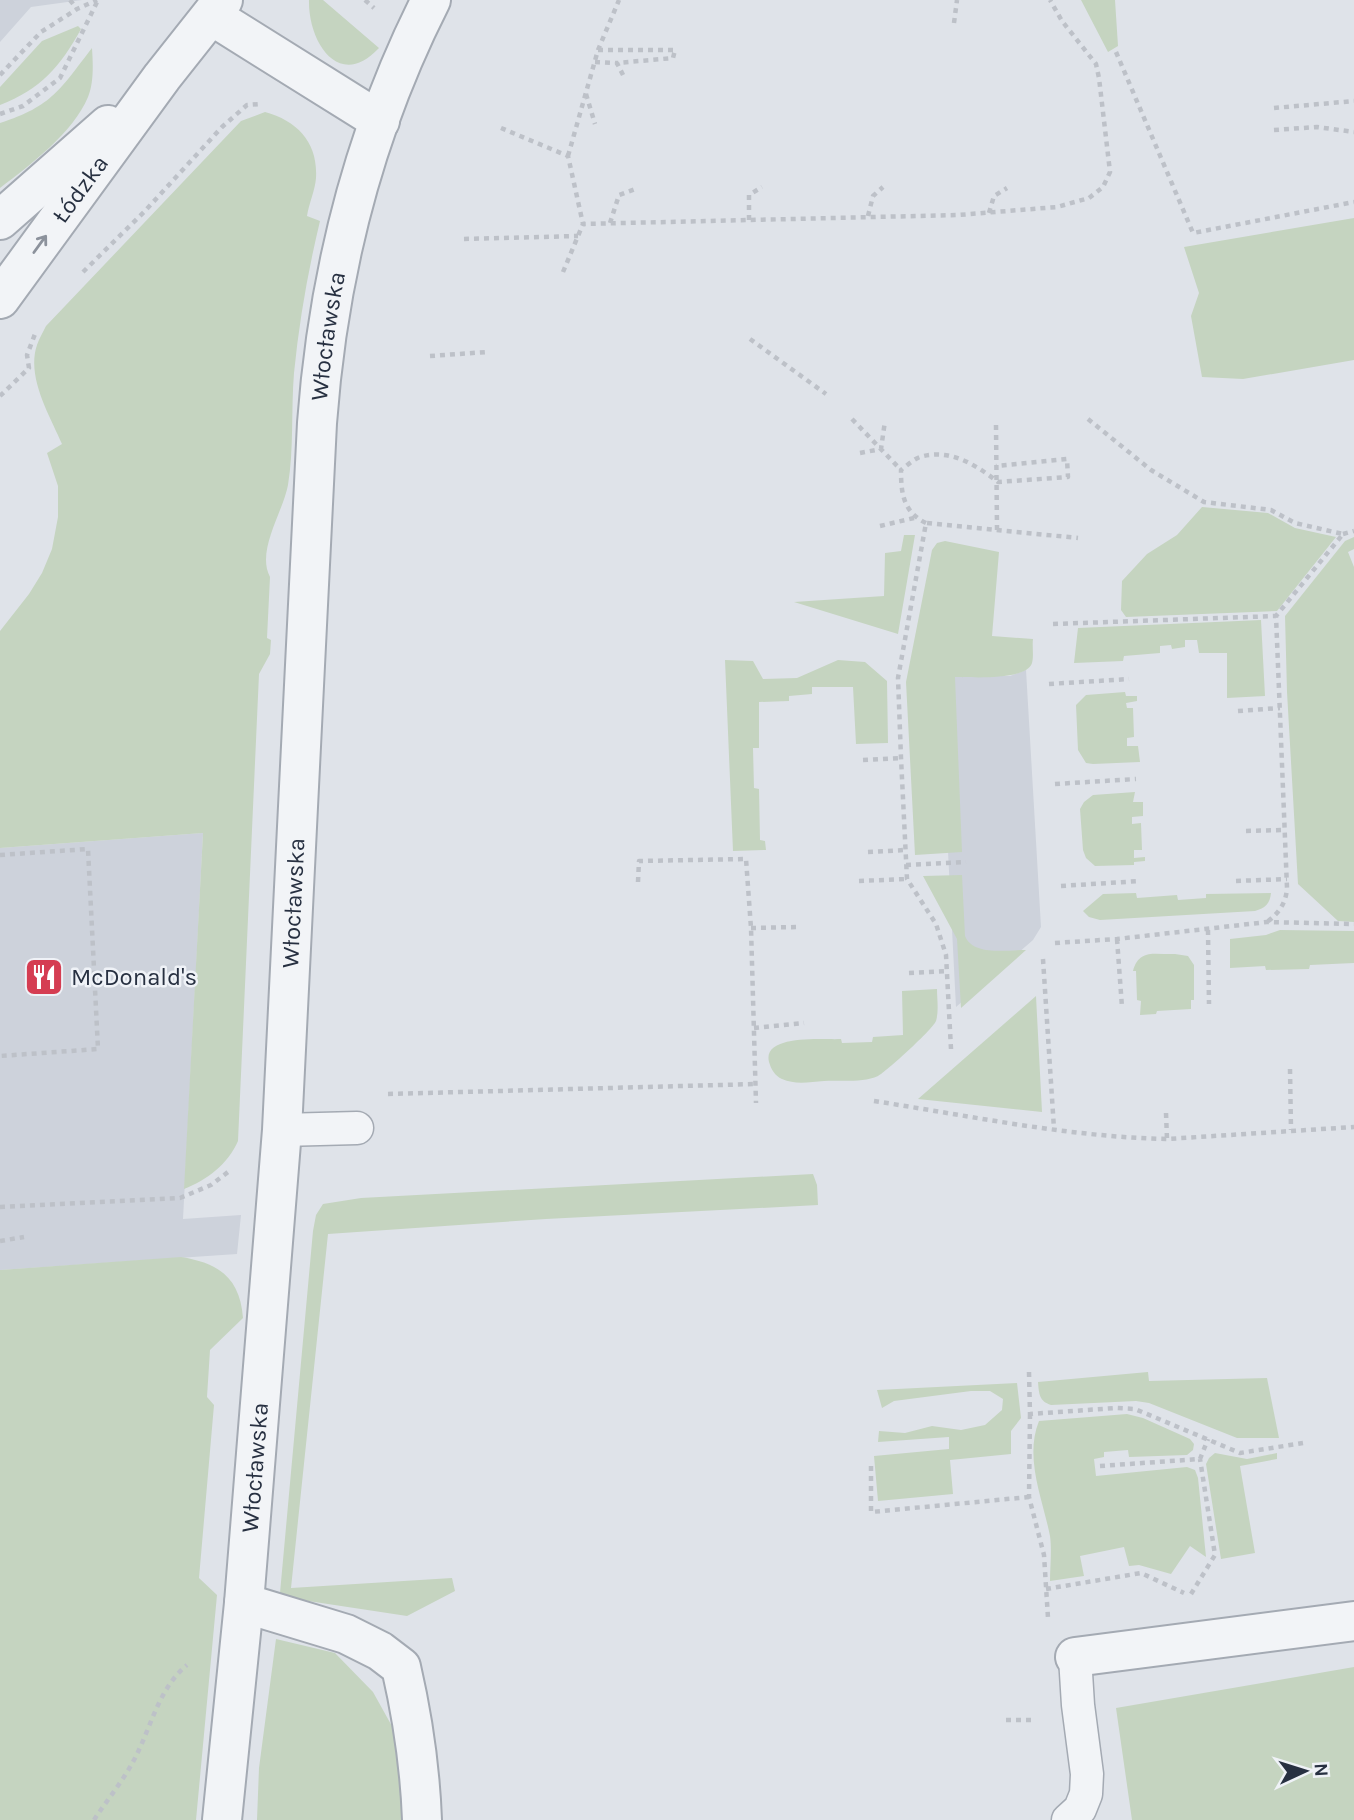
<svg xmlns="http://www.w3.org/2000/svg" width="1354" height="1820" font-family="Karla,sans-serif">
<rect width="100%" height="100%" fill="#dfe3e9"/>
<!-- built -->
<path fill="#cdd2db" d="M0,0H82L31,7L0,42Z
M1026,670L1041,927L1033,940L956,1007L939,676H1010Z
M203,833L183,1219L241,1215L237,1254L0,1270V848Z"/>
<!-- green -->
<path fill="#c5d4c0" d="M309,0H323L379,48C339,91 308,42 309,0Z
M1081,0H1115L1118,46L1108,52Z
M78,26L81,29C60,67 41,89 0,105V87L42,41Z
M92,48C93,63 94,83 88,97C73,133 30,165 0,188V123C53,106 60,89 92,48Z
M265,112C298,121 318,143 316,178C315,191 309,203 307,216L320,221C308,271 299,322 294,373C291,409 294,450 288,485C283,512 256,551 270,577L267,638L271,640L270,654L259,674L238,1141C228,1164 207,1180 184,1189L203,833L0,848V631L29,594L42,573L52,549L58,517V486L47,453L62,444C50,416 26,377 37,345C39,339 43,332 46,326L241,121Z
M1354,218V360L1243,379L1202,377L1191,316L1199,293L1184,247Z
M1202,507L1268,513L1295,528L1336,537L1277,611L1126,617L1121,610L1122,581L1147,554L1177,535Z
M904,535H915L898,634L794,602L884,596L885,553L901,551Z
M1354,537V549L1348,552L1354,567V922L1338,921L1298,884L1287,692L1285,616L1345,541Z
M945,541L999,552L992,636L1033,639C1032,646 1034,656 1032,663C1026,681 971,677 955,677L962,852L915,855L906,682L932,550L937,543Z
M1261,620L1265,696L1227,698V653H1199L1197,640H1185V647L1172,649L1171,645L1160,646V653L1124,656L1123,661L1074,663L1078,628Z
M725,660L753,661L763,679L797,678L838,660L865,662L887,681L888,743L856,744L853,687H812V694L789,696V701L759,702V748H753L754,788L759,789L760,840L765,841L766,850L733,851Z
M1125,692L1126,696H1137V701L1126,703L1127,708H1133L1134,737L1127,738V746H1138L1140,762L1093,764L1086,763L1078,750L1076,705L1086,695Z
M1135,792L1133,802H1143V816L1132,817V824L1141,823L1142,850H1134V858L1145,857V861L1134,862V865L1095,866L1086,858L1083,850L1080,809L1084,802L1093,795Z
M962,875L965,936C973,956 1006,950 1026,950L961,1008L957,939L923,876Z
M1136,893L1137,898L1177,895L1178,900L1206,898V894L1271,893C1270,904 1265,908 1255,911L1100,920L1089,917L1083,911L1103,894Z
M1280,930L1354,931V963L1310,965L1309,969L1266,970L1265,966L1230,968V939L1266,935Z
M1175,954L1188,956L1194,965V1000H1191V1009L1157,1011L1156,1014L1140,1015L1141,1001L1137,1000L1136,971H1133C1139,948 1156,955 1175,954Z
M937,989C937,999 939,1011 936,1021C933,1029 886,1072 878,1076C863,1083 840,1080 824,1081C810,1082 795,1085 782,1079C775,1076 771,1069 769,1062C762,1034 824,1040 841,1039L842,1043L872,1042L873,1037L903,1035L902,991Z
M1036,996L1042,1112L918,1099Z
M813,1174L817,1185L818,1205L546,1219L328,1234L291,1588L452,1578L455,1591L407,1616L295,1599L280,1593L313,1231L316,1215L323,1204L361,1198Z
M181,1257C219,1263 240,1278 243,1318L210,1350L207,1397L214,1405L199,1578L217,1595L196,1820H0V1270Z
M1148,1372L1149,1381L1267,1378L1279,1438H1237L1149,1403L1136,1401L1051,1405C1039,1401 1039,1394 1038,1382Z
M1017,1383L1021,1418L1011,1431V1454L950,1460L953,1494L878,1501L874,1456L949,1449V1437L878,1442L879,1431L905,1433L932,1426L961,1430L985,1425L1002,1410L1003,1399L990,1391H971L894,1401L882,1408L877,1390Z
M1127,1414L1143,1418L1190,1439L1194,1444L1193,1450L1187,1455L1129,1457L1128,1450L1104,1452V1457L1094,1459L1096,1476L1187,1467L1195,1470L1198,1478L1206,1557L1190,1546L1171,1574L1139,1565L1129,1566L1124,1547L1080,1556L1084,1576L1050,1581C1050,1567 1052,1550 1050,1536C1043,1500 1024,1458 1039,1421Z
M1215,1453L1247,1459L1277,1453V1459L1240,1466L1255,1553L1221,1559L1206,1464L1209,1458Z
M276,1639L335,1653L373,1692L393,1728L404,1777L405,1820H257L259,1768Z
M1354,1667V1820H1132L1116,1708Z"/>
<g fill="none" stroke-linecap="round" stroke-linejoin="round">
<!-- service casing -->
<g stroke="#a4aab3" stroke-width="35">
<path id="service" d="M282,1130L357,1128
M1068,1820L1080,1809L1086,1794L1087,1774L1078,1705L1075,1657"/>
</g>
<!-- minor casing -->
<g stroke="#a4aab3" stroke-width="42">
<g id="minor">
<path d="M212,16L380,121"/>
<path d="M244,1603L346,1634L380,1651L401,1667C413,1719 420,1766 422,1820"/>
<path d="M1075,1657L1354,1621"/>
<path id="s1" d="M222,1820L244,1603L282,1130L317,423C328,274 363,134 431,0"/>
</g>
</g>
<!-- tertiary casing -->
<g stroke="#a4aab3" stroke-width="42">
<g id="tertiary">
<path d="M0,220L108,125"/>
<path id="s2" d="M0,299L162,77L223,0"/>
</g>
</g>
<!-- path -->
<path stroke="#bdc1c8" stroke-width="4.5" stroke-dasharray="5 5" stroke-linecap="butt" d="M70,0L77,9
M365,0L374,8
M954,23L957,0
M598,50H675L673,58L617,63L624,77
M1116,52L1193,233L1354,202
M595,62L617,63
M0,75L41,32L77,9L97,0
M586,94L595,124
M1274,108L1354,101
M0,114L23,106L60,78L98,0
M501,128L568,156L583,224L958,215L1057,207L1089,198L1103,187L1110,172L1099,78L1096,64L1062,21L1050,0
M1274,130L1317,127L1354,132
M568,156L598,50L619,0
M989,213L994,196L1007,188
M868,216L873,196L883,187
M749,220V195L762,187
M610,223L619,195L638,188
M464,239L578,236
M83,272L144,212L222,127L247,105L260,104
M563,272L583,224
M750,339L826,394
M430,356L487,352
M0,396L29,368L27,355L35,334
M852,419L901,470
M1088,419L1151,470L1204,502L1271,510L1295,523L1343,534L1276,616
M996,425L997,530
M860,453L881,449L885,421
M926,523C903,512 901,493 901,470C906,466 914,459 920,457C950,448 976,465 998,482L1068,477L1067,459L996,466
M880,526L914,518
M1343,534L1354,531
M1053,624L1276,616L1287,888C1286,903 1279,913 1267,922
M1049,684L1129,679
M1238,711L1280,708
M863,760L901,758
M1055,784L1136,779
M1246,831L1285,830
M868,852L905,850
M0,855L88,849L98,1049L0,1056
M906,865L966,862
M859,881L907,879
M1236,881L1287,879
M638,882L639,861L746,859L751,928L756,1103
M1061,886L1140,881
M751,928L798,927
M1208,930L1209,1004
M1117,939L1122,1007
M1055,943L1117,939L1267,922L1354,924
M1043,959L1054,1129
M909,973L947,971
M754,1028L804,1023
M951,1049L946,955L936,924L907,879L901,758L898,678L926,523L1078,538
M1290,1069L1291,1130
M388,1094L756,1084
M874,1101C971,1116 1069,1137 1167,1139L1354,1127
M1166,1113L1167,1139
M0,1207L180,1198L211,1185L228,1172
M0,1241L24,1237
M1029,1372L1030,1414L1116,1408L1135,1409L1240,1453L1303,1443
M1030,1414L1029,1497L1044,1555L1048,1618
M871,1466V1512L1029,1497
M1100,1466L1200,1459L1208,1439
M1046,1589L1141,1573L1184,1593
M1191,1594L1215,1555L1200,1459
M1006,1720H1036
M94,1820C107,1800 123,1781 134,1760C151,1728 158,1689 187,1665"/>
<!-- service -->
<use href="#service" stroke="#f2f4f7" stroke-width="32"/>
<!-- minor -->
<use href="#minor" stroke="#f2f4f7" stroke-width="38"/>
<!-- tertiary -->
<use href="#tertiary" stroke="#f2f4f7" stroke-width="38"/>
</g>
<!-- one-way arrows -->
<defs><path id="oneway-shaft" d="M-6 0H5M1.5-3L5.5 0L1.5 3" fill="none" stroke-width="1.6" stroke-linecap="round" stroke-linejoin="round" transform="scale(1.75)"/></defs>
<use stroke="#8c929c" href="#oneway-shaft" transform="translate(40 244) rotate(-54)"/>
<!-- icons -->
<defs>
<g id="restaurant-square" transform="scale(2.0125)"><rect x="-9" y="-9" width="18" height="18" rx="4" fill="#d53d52" stroke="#eff2f7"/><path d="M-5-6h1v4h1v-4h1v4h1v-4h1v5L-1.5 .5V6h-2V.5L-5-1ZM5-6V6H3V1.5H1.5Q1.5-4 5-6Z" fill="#fff"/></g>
</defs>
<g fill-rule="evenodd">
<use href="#restaurant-square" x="44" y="977"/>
</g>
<g text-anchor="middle" stroke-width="5" stroke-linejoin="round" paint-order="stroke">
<!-- street labels -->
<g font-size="24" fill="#273041" stroke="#eff2f7">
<text dy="8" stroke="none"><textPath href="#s2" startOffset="136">Łódzka</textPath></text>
<text dy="8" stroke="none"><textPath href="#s1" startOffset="1488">Włocławska</textPath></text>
<text dy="8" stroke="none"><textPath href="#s1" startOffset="920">Włocławska</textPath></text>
<text dy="8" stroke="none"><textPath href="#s1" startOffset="354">Włocławska</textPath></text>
</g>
<!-- poi labels -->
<g font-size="24" fill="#273041" stroke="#eff2f7" text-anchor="start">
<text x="71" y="985">McDonald's</text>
</g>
</g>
<!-- north arrow -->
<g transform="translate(1305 1771) rotate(86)" stroke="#eff2f7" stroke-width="5" paint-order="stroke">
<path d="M0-5L12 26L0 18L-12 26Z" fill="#273041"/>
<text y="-10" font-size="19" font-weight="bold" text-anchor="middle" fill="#273041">N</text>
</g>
</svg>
